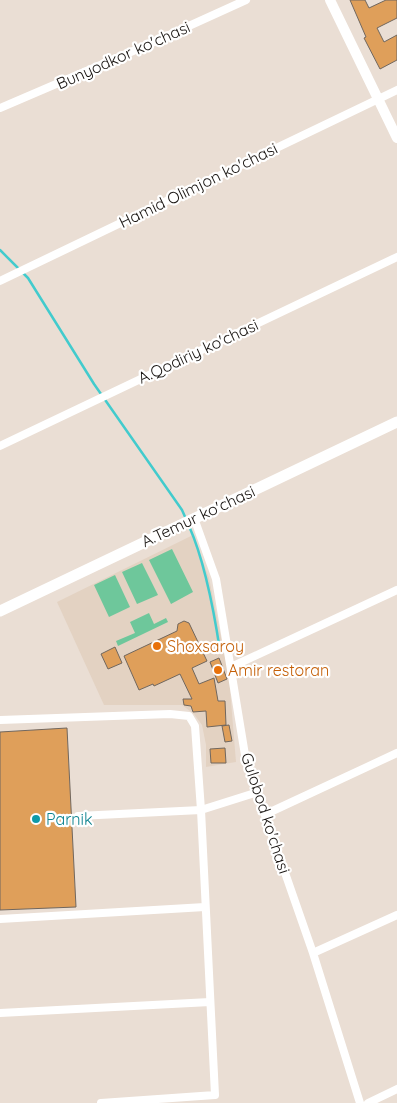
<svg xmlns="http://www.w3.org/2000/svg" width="397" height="1103" font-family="Quicksand,sans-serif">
<rect width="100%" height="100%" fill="#eaded4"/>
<!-- built -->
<path fill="#e3d2c2" d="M193,535L209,578L229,677L236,762L206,767V745L202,725L194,714L182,705H104L57,602Z"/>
<!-- green -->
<path fill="#6ec79b" d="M172,549L193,592L171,604L149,560Z
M142,563L158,595L137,604L122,572Z
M115,575L130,607L109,617L94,585Z
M149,613L154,624L166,618L168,622L118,646L116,641L135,633L130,622Z"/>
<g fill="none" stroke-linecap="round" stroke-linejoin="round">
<!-- stream -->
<path stroke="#42cbcd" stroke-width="2.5" d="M0,250L28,278L94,384L182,510L186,519
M189,526C205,562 214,611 220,651"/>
</g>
<!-- building -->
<path fill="#df9f5a" stroke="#71675e" d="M350,0H365L369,8L386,0H397V18L377,28L384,42L397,35V60L380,69L364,38L366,37Z
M184,621L189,623L207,661L192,668L199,684L214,678L218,701H225L226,725L207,727L206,711L193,712L191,706L184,705L183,699H192L180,674L154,686L153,684L139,690L124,656L177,631L178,624Z
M115,647L122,663L108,669L101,654Z
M219,658L227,679L218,683L210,662Z
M229,725L232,741L225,742L222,726Z
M67,728L76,907L0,910V732Z
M225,748L226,763H211L210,749Z"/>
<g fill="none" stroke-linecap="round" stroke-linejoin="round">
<!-- minor -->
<path stroke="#fff" stroke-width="8" d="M0,108L147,45L246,0
M0,281L397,90
M0,446L397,257
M194,518L216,579L246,761L313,953L360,1103
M231,667L397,590
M0,720L170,714L189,716L195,726L201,810L215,1095L101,1103
M266,814L397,753
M78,816L201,810L258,792
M0,919L205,907
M313,953L397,915
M0,1013L210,1002
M368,1103L397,1089"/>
<!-- tertiary -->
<path stroke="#fff" stroke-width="10" d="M330,0L397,138"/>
<!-- secondary -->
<path stroke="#fff" stroke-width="11" d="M0,611L397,422"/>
</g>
<!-- markers -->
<g fill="#e8710a" stroke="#fff" stroke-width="2">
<circle cx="157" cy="646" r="5"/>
<circle cx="218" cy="670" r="5"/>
</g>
<circle fill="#0f9aa8" stroke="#fff" stroke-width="2" cx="36" cy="819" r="5"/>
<g text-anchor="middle" stroke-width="4.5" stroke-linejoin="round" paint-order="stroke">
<!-- street labels -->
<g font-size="16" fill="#181411" stroke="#fff">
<text transform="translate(123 55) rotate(-24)" y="6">Bunyodkor ko'chasi</text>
<text transform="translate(198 185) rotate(-26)" y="6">Hamid Olimjon ko'chasi</text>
<text transform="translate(198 351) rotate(-25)" y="6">A.Qodiriy ko'chasi</text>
<text transform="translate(198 516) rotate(-25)" y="6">A.Temur ko'chasi</text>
<text transform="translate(266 813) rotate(72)" y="6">Gulobod ko'chasi</text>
</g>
<!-- food labels -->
<g font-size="16" fill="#c56008" stroke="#fff" text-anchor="start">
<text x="167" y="652">Shoxsaroy</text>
<text x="228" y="676">Amir restoran</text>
</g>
<!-- culture labels -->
<g font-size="16" fill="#0d838f" stroke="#fff" text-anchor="start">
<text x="46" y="825">Parnik</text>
</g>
</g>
</svg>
